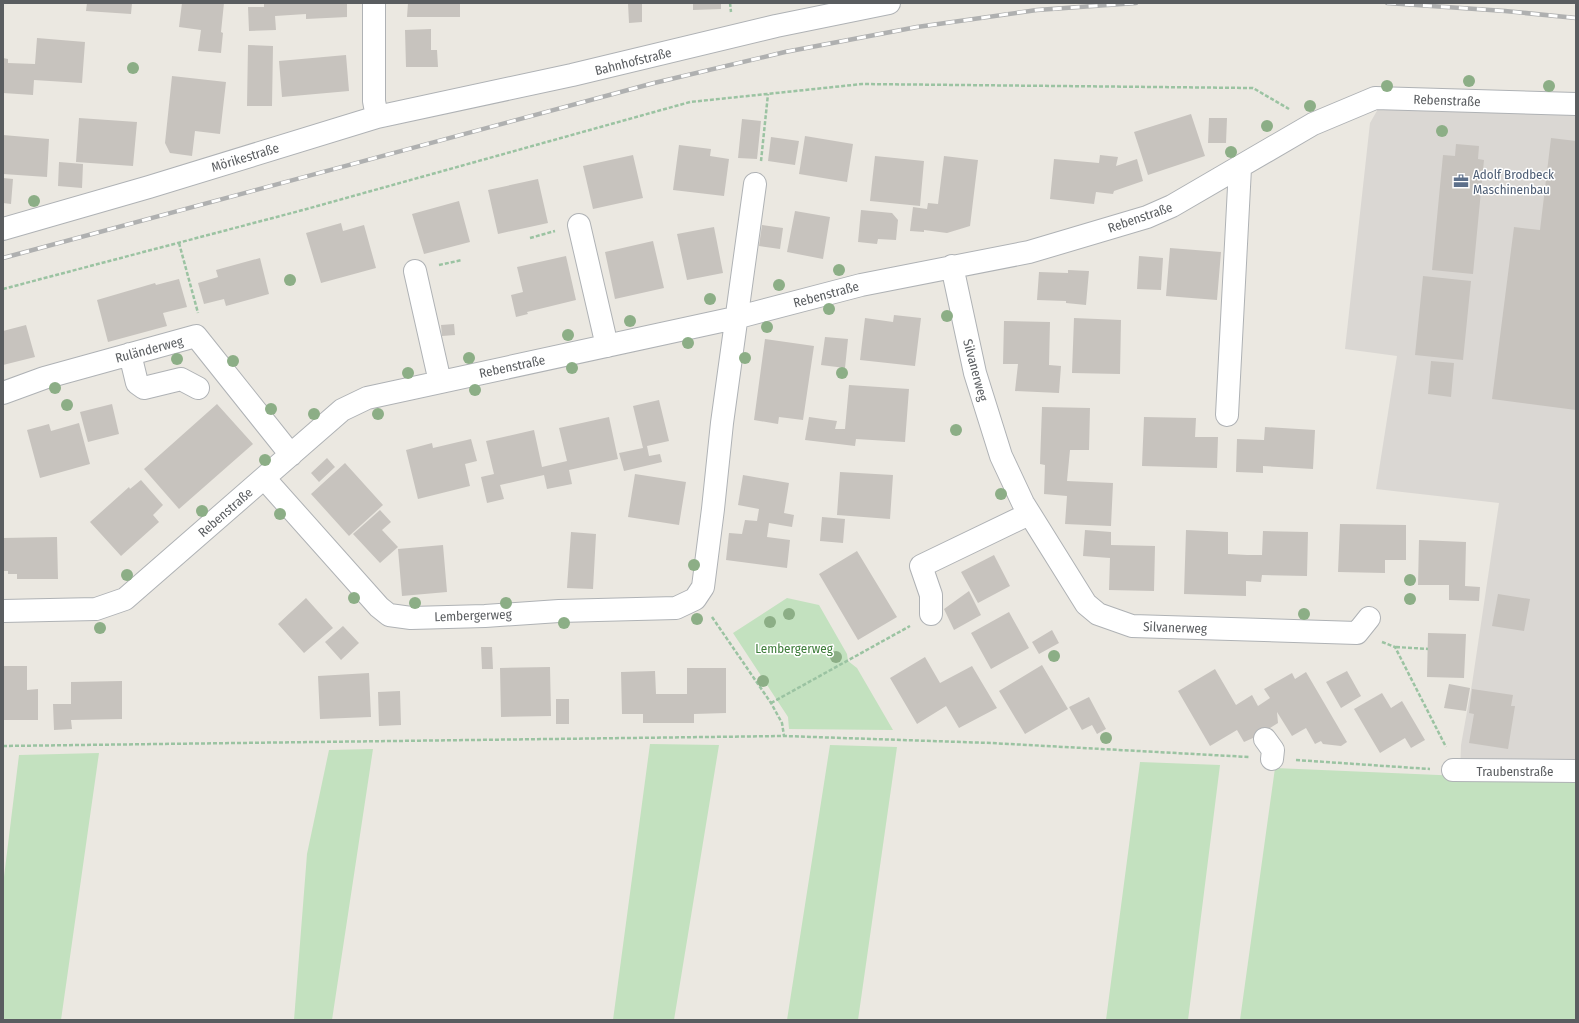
<svg xmlns="http://www.w3.org/2000/svg" width="1579" height="1023" font-family="'Fira Sans Condensed',sans-serif">
<rect width="100%" height="100%" fill="#ebe8e1"/>
<!-- industrial -->
<path fill="#dad7d3" d="M1390,88L1576,94V781L1460,776L1461,745L1472,684L1499,503L1376,489L1397,356L1345,349L1370,123Z"/>
<!-- green -->
<path fill="#c3e1bf" d="M787,598L819,605L847,654L848,661L857,668L893,730L789,729L788,717L733,633Z
M650,744L719,745L674,1020H613Z
M830,745L897,747L858,1020H787Z
M373,749L332,1020H294L307,854L329,750Z
M99,753L61,1020H3V885L19,755Z
M1140,762L1220,765L1188,1020H1106Z
M1275,768L1576,781V1020H1240Z"/>
<!-- building -->
<path fill="#c7c3be" d="M87,3H132L131,14L86,11Z
M182,3H224L221,32L223,33L221,53L198,51L201,30L179,27Z
M264,3H347V17L306,19V14L275,16L276,30L249,31L248,7H264Z
M408,3H460V17H407Z
M628,3H642V22L629,23Z
M693,3H721V9L693,10Z
M431,29V50H437L438,67H406L405,30Z
M37,38L85,42L82,83L34,80L33,95L3,93V58L8,59V63L35,64Z
M248,45L273,46L272,106H247Z
M346,55L349,91L282,97L279,61Z
M172,76L226,82L220,134L195,131L192,156L170,153L165,143Z
M1191,114L1205,156L1148,175L1134,132Z
M79,118L137,122L133,166L76,162Z
M1209,118H1227L1226,143H1208Z
M742,119L761,121L757,159L738,158Z
M3,135L49,139L47,177L3,174Z
M805,136L853,144L847,182L799,174Z
M771,137L799,141L795,165L768,161Z
M1551,138L1576,141V410L1492,399L1514,227L1540,230Z
M1456,144L1479,146L1478,159L1484,160L1473,274L1432,270L1443,155L1455,156Z
M679,145L711,149L710,156L729,159L724,196L673,190Z
M633,155L643,198L593,209L583,166Z
M1100,155L1118,157L1116,166L1137,159L1143,181L1114,191L1113,194L1096,192L1094,204L1050,199L1054,159L1099,163Z
M875,156L924,161L920,206L870,201Z
M944,156L978,160L970,226L947,233L924,230V232L910,231L913,207L927,209L928,203L938,204Z
M59,162L83,164L82,188L58,186Z
M3,178L13,179L11,204L3,203Z
M538,179L548,223L498,234L488,190Z
M459,201L470,242L424,254L412,214Z
M861,210L892,213L898,220L896,240L878,239L877,244L858,242Z
M795,211L830,217L823,259L787,252Z
M341,223L343,231L364,225L376,268L321,283L306,233Z
M762,225L783,228L780,249L759,246Z
M714,227L723,273L687,280L677,234Z
M653,241L664,288L615,299L605,252Z
M1170,248L1221,252L1217,300L1166,296Z
M566,256L576,300L527,312L528,314L516,317L511,295L523,292L517,267Z
M1139,256L1163,258L1161,290L1137,289Z
M260,258L269,294L226,306L224,299L204,304L198,283L218,277L216,270Z
M1068,270L1089,271L1086,305L1066,303V301L1037,300L1039,272L1068,273Z
M1423,276L1471,281L1463,360L1415,355Z
M179,279L187,307L163,313L167,326L108,342L97,300L155,283L156,285Z
M894,315L921,318L915,366L860,360L865,318L893,322Z
M1074,318L1121,320L1120,374L1072,373Z
M1004,321L1050,322L1049,365L1061,366L1059,393L1015,391L1018,364H1003Z
M454,324L455,335L442,336L441,325Z
M26,325L35,357L3,365V331Z
M825,337L848,339L845,368L821,365Z
M765,339L814,346L803,420L779,417L778,424L754,420Z
M1431,361L1454,363L1451,397L1428,394Z
M849,385L909,389L905,442L856,439L855,446L805,440L809,417L837,421L835,429H845Z
M659,400L669,441L647,446L649,456L660,454L662,462L624,471L619,453L643,448L633,406Z
M112,404L119,434L88,442L80,412Z
M217,404L253,444L179,509L144,469Z
M1042,407L1090,408L1089,450H1070L1067,481L1113,483L1111,526L1065,524L1067,496L1044,494L1045,465L1040,464Z
M609,417L618,459L569,470L572,484L547,489L544,475L500,485L504,499L487,503L481,477L494,474L486,441L534,430L542,467L567,461L559,428Z
M1144,417L1196,418L1195,437H1218L1217,468L1142,466Z
M79,423L90,464L40,478L27,430L49,424L51,431Z
M1265,427L1315,430L1313,469L1263,466V473L1236,472L1237,439L1264,440Z
M471,439L477,461L465,464L470,486L418,499L406,450L432,443L433,448Z
M327,458L335,467L319,482L311,473Z
M345,463L383,505L349,536L311,494Z
M840,472L893,475L890,519L837,515Z
M635,474L686,482L679,525L628,517Z
M743,475L789,483L784,513L794,515L792,527L769,523L767,537L790,540L787,568L726,560L729,533L742,534L745,520L757,521L759,509L738,505Z
M141,480L163,505L153,515L159,522L121,556L90,522L129,487L130,489Z
M380,510L391,522L382,530L398,547L380,563L353,534Z
M822,517L845,519L843,543L820,541Z
M1340,524L1406,525V560H1385V573L1338,572Z
M1085,530L1111,532V545L1155,546L1154,591L1109,590L1110,558L1083,556Z
M1186,530L1228,532V554L1247,555H1262L1263,531L1308,532L1307,576L1262,575L1261,582L1246,581V596L1184,594Z
M571,532L596,534L593,589L567,588Z
M57,537L58,579H17V574H8V571H3V538Z
M1419,540L1466,542L1465,586L1480,587L1479,601L1449,600V585H1418Z
M443,545L447,592L402,596L398,549Z
M857,551L897,617L858,640L819,574Z
M994,555L1010,586L978,603L961,572Z
M969,591L981,615L954,630L944,609Z
M1498,594L1530,599L1524,631L1492,626Z
M306,598L333,628L304,653L278,624Z
M1009,612L1029,648L991,669L971,633Z
M343,626L359,643L341,660L325,642Z
M1052,630L1059,643L1039,654L1032,642Z
M1428,633L1466,634L1464,678L1427,677Z
M481,647H492L493,669H482Z
M925,657L940,683L972,666L997,708L959,728L946,706L917,724L890,678Z
M1042,665L1068,709L1025,734L999,691Z
M3,666H27V690L38,689V720H3Z
M550,667L551,716L501,717L500,668Z
M687,668H726V713L694,714V723H643V714H622L621,672L655,671L656,694H687Z
M1215,669L1236,705L1252,695L1258,706L1270,698L1264,689L1292,673L1295,679L1306,672L1347,742L1341,746L1323,744L1321,741L1315,744L1306,728L1292,736L1277,712L1278,723L1270,728L1274,735L1256,743L1253,738L1244,742L1237,730L1210,746L1178,691Z
M1347,671L1361,696L1341,708L1326,682Z
M369,673L371,717L320,719L318,676Z
M122,681V719L71,720L72,729L54,730L53,704H71V682Z
M1449,684L1470,688L1466,711L1444,708Z
M1472,689L1513,695L1511,706H1515L1508,749L1469,743L1474,714L1469,713Z
M400,691L401,725L379,726L378,692Z
M1382,693L1391,708L1402,701L1425,740L1411,748L1405,738L1380,753L1354,709Z
M1089,697L1106,729L1097,734L1092,725L1082,730L1069,707Z
M556,699H569V724H556Z"/>
<g fill="none" stroke-linecap="round" stroke-linejoin="round">
<!-- minor casing -->
<g stroke="#afb2b5" stroke-width="24">
<path id="minor" d="M374,3V101L377,117
M579,225L607,346
M3,229L149,187L377,117L572,75L776,26L889,3
M952,266L975,373L1001,456L1023,503L1086,604L1098,614L1132,626L1357,633L1369,618
M415,271L440,382
M130,354L137,383L144,388L181,379L198,388
M3,393L44,378L196,336L291,455
M1227,415L1240,168
M264,478L379,607L389,615L411,618L485,616L559,611L676,608L695,599L703,587L713,509L722,423L755,184
M3,611L96,609L125,599L342,410L367,398L735,318L861,285L1029,252L1147,217L1172,206L1313,124L1375,98L1576,104
M931,614V595L921,566L1029,514
M1265,739L1273,750L1272,759
M1453,770L1576,771"/>
</g>
<!-- path -->
<path stroke="#9bc3a2" stroke-width="2.5" stroke-dasharray="4 2" stroke-linecap="butt" d="M730,3L731,12
M761,161L768,94
M530,238L555,231
M179,243L198,313
M439,265L462,260
M3,289L303,210L690,102L862,84L1253,88L1289,109
M712,617L771,703L782,723L784,736
M1382,642L1395,647L1446,747
M1396,647L1428,649
M771,703L910,626
M3,746L784,736L991,743L1249,757
M1296,760L1430,769"/>
<!-- minor -->
<use href="#minor" stroke="#fff" stroke-width="22"/>
<!-- rail casing -->
<g stroke="#afb0b0" stroke-width="4.5">
<path id="rail" d="M1387,3L1505,11L1576,18
M3,258L654,83L785,52L917,27L1037,10L1136,3"/>
</g>
<!-- rail -->
<use href="#rail" stroke="#fff" stroke-width="3" stroke-dasharray="9" stroke-linecap="butt"/>
</g>
<!-- trees -->
<g fill="#8cae86">
<circle cx="133" cy="68" r="6"/>
<circle cx="1469" cy="81" r="6"/>
<circle cx="1387" cy="86" r="6"/>
<circle cx="1549" cy="86" r="6"/>
<circle cx="1310" cy="106" r="6"/>
<circle cx="1267" cy="126" r="6"/>
<circle cx="1442" cy="131" r="6"/>
<circle cx="1231" cy="152" r="6"/>
<circle cx="34" cy="201" r="6"/>
<circle cx="839" cy="270" r="6"/>
<circle cx="290" cy="280" r="6"/>
<circle cx="779" cy="285" r="6"/>
<circle cx="710" cy="299" r="6"/>
<circle cx="829" cy="309" r="6"/>
<circle cx="947" cy="316" r="6"/>
<circle cx="630" cy="321" r="6"/>
<circle cx="767" cy="327" r="6"/>
<circle cx="568" cy="335" r="6"/>
<circle cx="688" cy="343" r="6"/>
<circle cx="469" cy="358" r="6"/>
<circle cx="745" cy="358" r="6"/>
<circle cx="177" cy="359" r="6"/>
<circle cx="233" cy="361" r="6"/>
<circle cx="572" cy="368" r="6"/>
<circle cx="408" cy="373" r="6"/>
<circle cx="842" cy="373" r="6"/>
<circle cx="55" cy="388" r="6"/>
<circle cx="475" cy="390" r="6"/>
<circle cx="67" cy="405" r="6"/>
<circle cx="271" cy="409" r="6"/>
<circle cx="314" cy="414" r="6"/>
<circle cx="378" cy="414" r="6"/>
<circle cx="956" cy="430" r="6"/>
<circle cx="265" cy="460" r="6"/>
<circle cx="1001" cy="494" r="6"/>
<circle cx="202" cy="511" r="6"/>
<circle cx="280" cy="514" r="6"/>
<circle cx="694" cy="565" r="6"/>
<circle cx="127" cy="575" r="6"/>
<circle cx="1410" cy="580" r="6"/>
<circle cx="354" cy="598" r="6"/>
<circle cx="1410" cy="599" r="6"/>
<circle cx="415" cy="603" r="6"/>
<circle cx="506" cy="603" r="6"/>
<circle cx="789" cy="614" r="6"/>
<circle cx="1304" cy="614" r="6"/>
<circle cx="697" cy="619" r="6"/>
<circle cx="770" cy="622" r="6"/>
<circle cx="564" cy="623" r="6"/>
<circle cx="100" cy="628" r="6"/>
<circle cx="1054" cy="656" r="6"/>
<circle cx="836" cy="657" r="6"/>
<circle cx="763" cy="681" r="6"/>
<circle cx="1106" cy="738" r="6"/>
</g>
<!-- icons -->
<defs>
<g id="office-bare" transform="scale(1.2)"><path d="M-6-3h4V-5.5h4V-3h4V5H-6ZM-1-4.5V-3h2v-1.5ZM-6 0V1H6V0Z" fill="#5c6f8a" stroke="#fff" stroke-width="2.5" paint-order="stroke"/></g>
</defs>
<g fill-rule="evenodd">
<use href="#office-bare" x="1461" y="181"/>
</g>
<g text-anchor="middle" stroke-width="3" stroke-linejoin="round" paint-order="stroke">
<!-- street labels -->
<g font-size="13" fill="#5a5d60" stroke="#fff">
<text transform="translate(633 61) rotate(-14)" y="5">Bahnhofstraße</text>
<text transform="translate(1447 100) rotate(2)" y="5">Rebenstraße</text>
<text transform="translate(245 157) rotate(-17)" y="5">Mörikestraße</text>
<text transform="translate(1140 217) rotate(-19)" y="5">Rebenstraße</text>
<text transform="translate(826 294) rotate(-15)" y="5">Rebenstraße</text>
<text transform="translate(149 349) rotate(-15)" y="5">Ruländerweg</text>
<text transform="translate(512 366) rotate(-12)" y="5">Rebenstraße</text>
<text transform="translate(976 370) rotate(75)" y="5">Silvanerweg</text>
<text transform="translate(225 512) rotate(-41)" y="5">Rebenstraße</text>
<text transform="translate(473 615) rotate(-2)" y="5">Lembergerweg</text>
<text transform="translate(1175 627) rotate(2)" y="5">Silvanerweg</text>
<text x="1515" y="776">Traubenstraße</text>
</g>
<!-- service labels -->
<g font-size="13" fill="#4e5e75" stroke="#fff" text-anchor="start">
<text x="1473" y="179">Adolf Brodbeck<tspan x="1473" dy="15">Maschinenbau</tspan></text>
</g>
<!-- park labels -->
<g font-size="13" fill="#3f7e3b" stroke="#fff">
<text x="794" y="653">Lembergerweg</text>
</g>
</g>
<!-- border -->
<rect width="1579" height="1023" fill="none" stroke="#5a5d60" stroke-width="8"/>
</svg>
